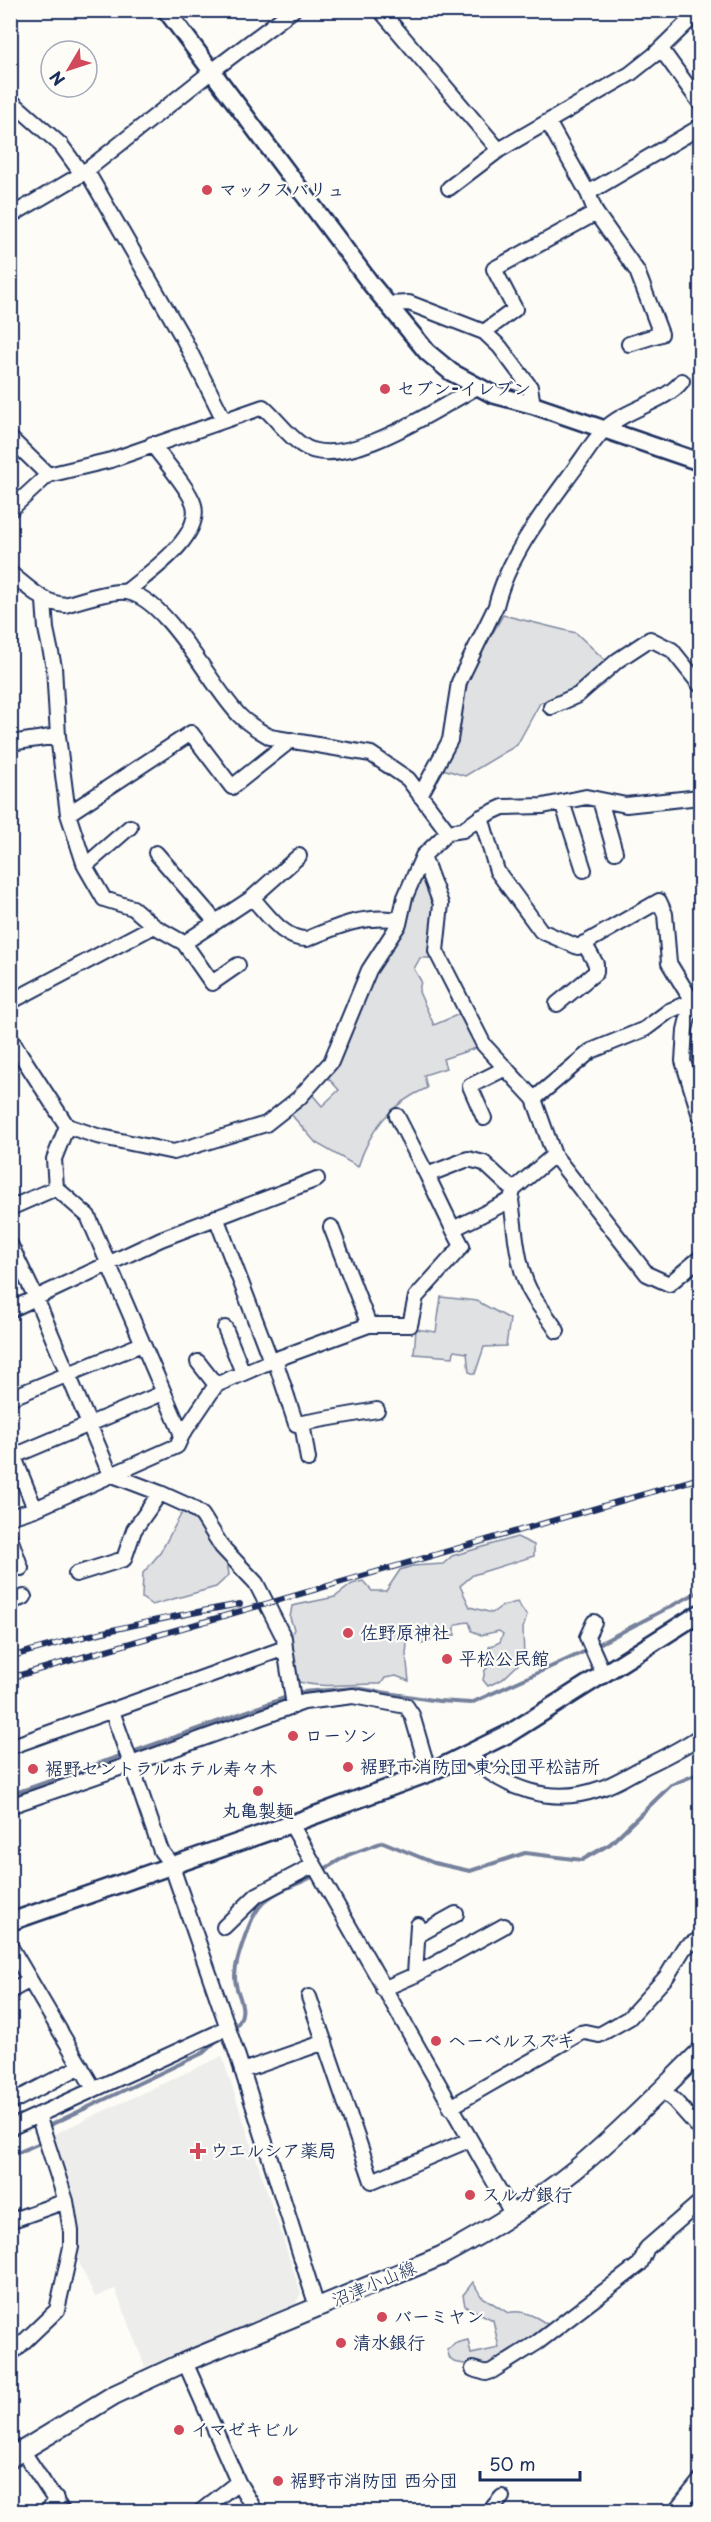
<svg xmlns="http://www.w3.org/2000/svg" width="711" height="2522" font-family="'Playpen Sans','Klee One',sans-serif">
<rect width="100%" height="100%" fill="#fdfcf7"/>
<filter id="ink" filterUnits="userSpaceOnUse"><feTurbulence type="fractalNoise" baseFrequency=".0167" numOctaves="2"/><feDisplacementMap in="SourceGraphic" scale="12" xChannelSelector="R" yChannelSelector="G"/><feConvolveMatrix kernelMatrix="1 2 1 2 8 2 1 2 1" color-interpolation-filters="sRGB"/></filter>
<g filter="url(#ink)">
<!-- built -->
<path fill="#edeeec" d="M222,2056L301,2293L296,2304L145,2367L115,2289L95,2297L72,2247L50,2136Z"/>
<!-- green -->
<path fill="#e0e1e3" stroke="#7e88a0" stroke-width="1.5" d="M503,615L576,633L606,661L568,693L540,703L517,745L465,776L443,769L458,741L466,680Z
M421,873H424L437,908L430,958H420L414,969L421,981L419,992L434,1025L464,1012L479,1047L443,1059L446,1068L424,1075L427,1088C390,1104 370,1129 358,1167L316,1143L289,1112L311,1093L322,1106L339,1090L328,1078L340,1055L374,971L408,916Z
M441,1297L477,1301L510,1319L506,1346L484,1347L475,1374L469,1372L467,1353L454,1351L453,1357L414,1354L416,1329L436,1332Z
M183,1511C200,1522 228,1554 229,1575L216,1587L152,1605L142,1598L143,1573L160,1553Z
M517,1537L534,1545V1556L473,1575L460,1586L470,1607L492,1613L502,1606L517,1602L527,1616L523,1628L524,1659L503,1679L488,1686L483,1680L485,1670L493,1662L489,1656V1647L500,1642L503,1634L499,1631L481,1635L472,1631L469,1622L461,1623L455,1626V1635L436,1637L422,1644L420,1630L408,1633L406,1654L409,1681L396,1676L385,1678L381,1684C354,1683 325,1689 299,1682C293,1663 285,1647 294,1629L290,1618L292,1606L335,1597L352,1584L363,1581L372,1591H386L400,1570L412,1566L443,1564L452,1556Z
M473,2282L481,2296L508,2313C523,2308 541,2319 552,2328L489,2369L454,2362L450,2359L447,2350L456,2343L468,2340L471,2354L499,2348L493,2320L465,2306L463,2295Z"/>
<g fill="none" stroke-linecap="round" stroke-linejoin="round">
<!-- stream -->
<path stroke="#76819c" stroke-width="4" d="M595,1646L700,1591
M130,1753L301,1692L355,1688L439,1701L471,1703L588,1650
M10,1795L123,1755
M321,1871L348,1855L383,1842L434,1863L470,1871L525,1853L582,1860L610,1844L671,1785L700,1773
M233,2030C253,2008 235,1997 235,1977C235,1961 250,1916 262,1904C275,1890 299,1885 315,1875
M46,2127L203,2053L217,2040
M10,2156L40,2143L41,2140"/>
<!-- minor casing -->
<g stroke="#1b2f5e" stroke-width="18">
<path id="minor" d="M380,10L499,150L630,74L654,55L700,10
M661,49L700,103
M10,100L61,145L82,174
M548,122L588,193L596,213L637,271L661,334L629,344
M86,170L183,338L224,420
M449,188L499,150
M588,193L700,127
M10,216L82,174L212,71L293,10
M387,304L409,303L484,332L500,347L530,387L533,405
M484,332L515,309L494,269L596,213
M10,438L48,475
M10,510L48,475L111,460L263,407C276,418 287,435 302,445C342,474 438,408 477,387
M10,573C28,587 42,603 65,605C81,600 112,590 127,592C168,599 211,687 240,716C249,725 260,731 270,737L371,754L408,779L448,832L463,830L481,817L503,807L543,806L586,797L626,805L700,797
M126,592C148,573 202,538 194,505C190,490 162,458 152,444
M44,601L46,629L54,667L58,736L68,814L85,866L104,899L133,908L154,926L184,943L252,898L299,856
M551,707L578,695L618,660L650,639L672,650L700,685
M10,743L58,736
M420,796L450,740L459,682L496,606C508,556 546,508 576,467C585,455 594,440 604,430C626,408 665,403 682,381
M600,800L615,852
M562,802L584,870
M68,814L191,733L232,787L291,740
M481,817L497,871L541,931L578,947L659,901L665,914L669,963L692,1001L669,1011L645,1029L591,1051L534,1099
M156,853L216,922
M423,856L441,904L436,951L484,1045L534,1099L554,1155L647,1274L669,1284L700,1258
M85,866L130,827
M252,898C267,913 283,940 307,939C338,926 365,914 400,920
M184,943L212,983L238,965
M696,1000L692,1001L685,1030L683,1061L700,1116
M10,1002L154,926
M557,1004L596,972V964L584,943
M10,1038L67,1126L97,1136L174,1152L266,1124L299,1098L331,1062L369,970L399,924L405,897L423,856L448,832
M397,1116L427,1175L468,1159L484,1163L513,1190
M484,1118L470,1086L506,1068
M67,1126L54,1159L56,1188L88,1216L182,1435
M427,1175L453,1229
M511,1200C515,1228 517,1272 533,1296C540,1308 549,1318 557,1331
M10,1208L56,1188
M216,1217L271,1361
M331,1227L369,1325
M10,1244L36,1298L110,1474L160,1493L191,1507L202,1515L222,1547L256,1583L284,1638L285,1648
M10,1310L161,1239L317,1179
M225,1328L243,1373
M275,1360L296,1424L302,1423L308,1459
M198,1362L216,1385
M10,1398L142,1344
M302,1423L377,1410
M10,1447L35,1509
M14,1456L163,1393
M10,1517L35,1509L177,1446L182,1435L216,1385L271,1361L369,1325H410L416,1297L462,1246L453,1229L511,1200L513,1190L554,1155
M10,1538L21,1568
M76,1574L124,1559L134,1530L160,1493
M10,1602L24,1597
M594,1622L587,1637L603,1673
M10,1747L285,1648L294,1706
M469,1755C503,1789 552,1806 599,1789C613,1785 627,1776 640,1769C660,1759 682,1749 700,1736
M10,1806L131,1764L112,1711
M291,1824L513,2215
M224,1927L257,1895L314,1865
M418,1935L456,1914
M10,1946L94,2089
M415,1975L418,1925
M383,1989L415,1975L504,1926
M10,1991L30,1980
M309,1997L372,2181L469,2140
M242,2071L325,2042
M661,2089L675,2101L700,2129
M10,2103L81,2066
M450,2108C492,2081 537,2059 580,2033L585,2032L599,2035L629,2018L667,1976L684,1948L700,1939
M10,2128L217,2033L227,2026
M10,2221L66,2201L38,2115
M317,2307L238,2057L171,1864L161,1851L131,1764L304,1702L353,1696L406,1706L412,1715L429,1773
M10,2355L57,2310L71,2247V2231L66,2201
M185,2362L238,2482L256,2512
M473,2369L486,2373L492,2371L538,2342L640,2264L647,2248L700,2202
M22,2450L63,2512
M47,2512L56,2499
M200,2512L238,2482
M489,2512L502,2497
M675,2512L700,2481"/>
</g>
<!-- tertiary casing -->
<g stroke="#1b2f5e" stroke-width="21">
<path id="tertiary" d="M166,10L371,284L427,352L451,372L492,394L533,405L700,462
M10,1922L291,1824L429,1773L510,1733L700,1613"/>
</g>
<!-- secondary casing -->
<g stroke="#1b2f5e" stroke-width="22">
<path id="secondary" d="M10,2458L114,2395L185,2362L441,2256C488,2231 534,2203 576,2169C620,2133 660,2091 700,2052"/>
</g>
<!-- minor -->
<use href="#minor" stroke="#fdfcf7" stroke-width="14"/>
<!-- tertiary -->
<use href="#tertiary" stroke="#fdfcf7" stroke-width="16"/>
<!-- secondary -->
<use href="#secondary" stroke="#fdfcf7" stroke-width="18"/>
<!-- rail casing -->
<g stroke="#1b2f5e" stroke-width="6">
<path id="rail" d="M10,1657C86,1634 162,1618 240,1604
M10,1678L700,1478"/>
</g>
<!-- rail -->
<use href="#rail" stroke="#fdfcf7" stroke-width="4" stroke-dasharray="11" stroke-linecap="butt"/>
</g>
</g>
<!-- markers -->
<g fill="#d1495b" stroke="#fdfcf7" stroke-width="2">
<circle cx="207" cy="190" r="6"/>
<circle cx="385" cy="389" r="6"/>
<circle cx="348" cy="1633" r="6"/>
<circle cx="447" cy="1659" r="6"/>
<circle cx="293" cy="1736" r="6"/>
<circle cx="348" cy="1767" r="6"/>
<circle cx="33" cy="1769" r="6"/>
<circle cx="258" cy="1791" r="6"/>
<circle cx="436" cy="2041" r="6"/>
<path d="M195 2142h6v6h6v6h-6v6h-6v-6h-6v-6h6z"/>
<circle cx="470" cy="2195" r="6"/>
<circle cx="382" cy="2317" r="6"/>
<circle cx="341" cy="2343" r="6"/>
<circle cx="179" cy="2430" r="6"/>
<circle cx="278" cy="2481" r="6"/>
</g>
<g text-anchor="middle" stroke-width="4.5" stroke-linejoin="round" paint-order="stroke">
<!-- poi labels -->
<g font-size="18" font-weight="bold" fill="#1b2f5e" stroke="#fdfcf7" text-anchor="start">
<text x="219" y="196">マックスバリュ</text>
<text x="397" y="395">セブン-イレブン</text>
<text x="360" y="1639">佐野原神社</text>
<text x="459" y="1665">平松公民館</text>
<text x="305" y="1742">ローソン</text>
<text x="360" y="1773">裾野市消防団 東分団平松詰所</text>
<text x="45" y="1775">裾野セントラルホテル寿々木</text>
<text x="258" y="1817" text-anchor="middle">丸亀製麺</text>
<text x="448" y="2047">ヘーベルスズキ</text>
<text x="210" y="2157">ウエルシア薬局</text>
<text x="482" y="2201">スルガ銀行</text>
<text x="394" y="2323">バーミヤン</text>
<text x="353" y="2349">清水銀行</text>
<text x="191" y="2436">イマゼキビル</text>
<text x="290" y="2487">裾野市消防団 西分団</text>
</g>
<!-- street labels -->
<g font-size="18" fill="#1b2f5e" stroke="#fdfcf7">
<text transform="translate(374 2284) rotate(-23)" y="6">沼津小山線</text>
</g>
</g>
<!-- margin -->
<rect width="711" height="2522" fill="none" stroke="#fdfcf7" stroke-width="36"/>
<rect x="18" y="18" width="675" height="2486" fill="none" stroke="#1b2f5e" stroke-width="2" filter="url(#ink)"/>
<!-- north arrow -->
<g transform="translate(69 69) rotate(231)"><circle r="28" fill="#fdfcf7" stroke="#a3aaba" stroke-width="1.5"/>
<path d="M0-4.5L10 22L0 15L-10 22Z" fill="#d1495b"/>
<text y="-9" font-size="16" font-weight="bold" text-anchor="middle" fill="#1b2f5e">N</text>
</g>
<!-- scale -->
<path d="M480 2471v9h100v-9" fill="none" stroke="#1b2f5e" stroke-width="3"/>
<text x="489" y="2471" font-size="18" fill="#1b2f5e" stroke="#fdfcf7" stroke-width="4.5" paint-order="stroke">50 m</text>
</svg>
